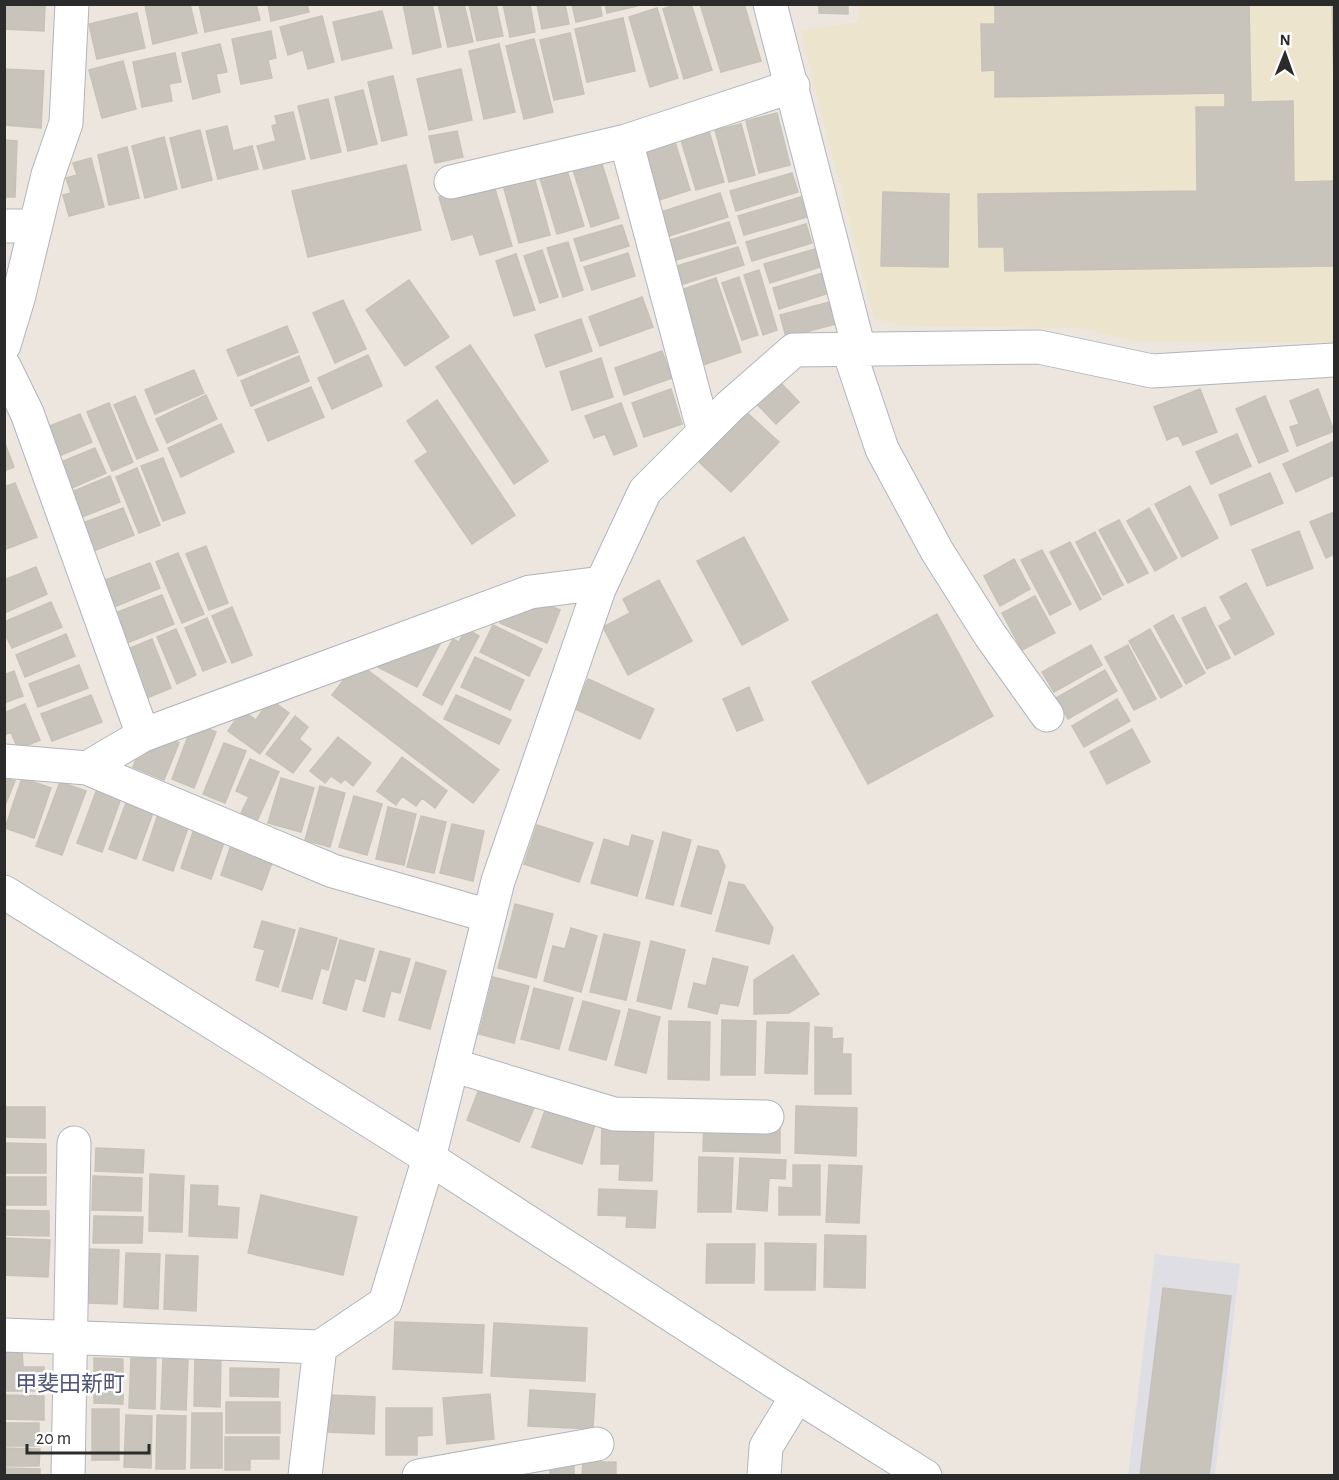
<svg xmlns="http://www.w3.org/2000/svg" width="1339" height="1480" font-family="'Alegreya Sans','Noto Sans JP',sans-serif">
<rect width="100%" height="100%" fill="#ece6de"/>
<!-- industrial -->
<path fill="#e0dee5" d="M1155,1254L1240,1264L1215,1475L1128,1476Z"/>
<!-- education -->
<path fill="#ede4ce" d="M858,4L1334,5V343L1133,341L1080,328L904,326L874,318L800,30L858,22Z"/>
<!-- building -->
<path fill="#c8c4bc" stroke="#c7c2b8" stroke-width="1.5" d="M4,4L45,6L44,31L4,29Z
M149,4H190L197,33L153,44L145,5Z
M199,4H256L260,20L205,32Z
M268,4H307L309,12L271,21Z
M403,4H432L441,47L413,54Z
M438,4H464L473,42L448,47Z
M469,4H496L503,36L477,41Z
M503,4H530L535,32L510,37Z
M537,4H565L569,24L542,29Z
M572,4H600L602,16L576,22Z
M605,4H636L637,6L607,13Z
M678,4H691L712,70L684,79L663,9Z
M700,4H744L761,61L721,72Z
M819,4H848V14L819,13Z
M995,4H1249L1251,102L1293,101L1294,182L1334,181V266L1005,271L1004,247H979L978,194L1197,191L1196,107H1225V93L995,97V70L982,71L981,24H995Z
M1332,4H1334V84Z
M657,8L678,78L650,87L629,17Z
M382,11L392,48L342,60L333,22Z
M137,13L145,48L97,59L89,24Z
M322,16L334,62L308,69L303,50L288,55L280,27Z
M623,18L635,71L587,82L575,29Z
M271,31L276,58L268,60L272,78L241,84L232,39Z
M570,33L584,94L554,100L540,40Z
M534,39L553,112L524,119L506,46Z
M220,44L227,72L216,74L220,92L193,99L182,53Z
M499,44L515,112L484,119L469,51Z
M175,53L181,82L169,84L172,101L142,107L133,62Z
M123,61L136,109L102,118L89,70Z
M4,69L44,71L41,128L4,125Z
M461,69L472,120L429,130L417,79Z
M393,76L407,135L382,141L368,82Z
M363,90L377,144L348,151L335,97Z
M328,99L341,152L311,159L298,106Z
M293,112L305,159L264,169L257,146L276,141L272,126L277,124L275,116Z
M777,113L790,165L759,173L746,121Z
M741,124L755,175L729,182L715,130Z
M227,126L233,151L252,146L258,169L218,179L206,131Z
M200,130L212,180L182,188L170,138Z
M457,131L463,157L435,163L429,136Z
M709,131L724,182L696,190L681,140Z
M164,137L177,189L145,198L132,146Z
M674,139L690,190L656,201L640,150Z
M4,140L17,141L15,197H4Z
M127,147L139,198L109,205L98,155Z
M91,158L104,207L69,216L63,195L71,193L66,178L77,175L73,163Z
M601,161L619,218L591,227L573,170Z
M406,165L421,230L308,257L292,191Z
M566,167L584,226L557,234L539,175Z
M792,173L798,192L736,211L730,191Z
M534,177L550,235L519,243L503,185Z
M493,182L512,246L480,255L473,234L452,240L439,197Z
M883,192L949,194L948,267L881,266Z
M720,193L728,217L669,236L661,212Z
M801,197L807,217L744,235L738,216Z
M729,222L736,243L676,260L670,240Z
M806,224L812,243L752,261L746,242Z
M622,225L629,246L581,261L574,239Z
M568,242L583,290L563,297L547,248Z
M738,247L744,265L683,284L677,266Z
M815,249L820,267L770,283L764,264Z
M542,250L558,297L540,303L524,256Z
M628,253L635,276L592,290L584,267Z
M516,254L535,310L514,316L496,261Z
M759,270L777,330L763,335L744,275Z
M823,273L829,293L779,309L773,288Z
M739,277L758,335L742,340L722,283Z
M716,278L741,352L703,365L678,291Z
M409,280L449,337L405,366L366,310Z
M642,297L653,327L600,346L589,317Z
M343,300L366,349L335,363L313,313Z
M830,302L836,324L786,337L780,315Z
M581,319L592,351L546,367L535,335Z
M287,326L298,352L238,376L227,350Z
M470,345L548,461L514,484L436,367Z
M662,351L672,378L624,395L615,368Z
M368,355L382,386L332,409L318,378Z
M299,356L309,381L251,406L241,381Z
M601,358L613,397L572,410L560,372Z
M194,370L204,393L155,414L145,390Z
M776,378L799,402L776,424L753,400Z
M311,387L324,417L268,441L255,410Z
M671,389L682,424L644,437L632,403Z
M1200,389L1217,432L1183,445L1178,435L1167,440L1154,407Z
M1318,389L1334,431L1297,446L1290,427L1299,424L1290,401Z
M206,395L217,419L167,443L156,419Z
M135,396L158,450L137,459L114,405Z
M1265,396L1288,451L1259,463L1236,409Z
M437,400L515,515L472,544L415,461L428,452L407,421Z
M109,403L133,462L112,471L87,412Z
M621,403L637,446L614,455L605,434L594,438L585,416Z
M743,409L779,442L731,492L696,459Z
M80,414L92,442L52,459L40,430Z
M221,424L234,452L181,477L168,448Z
M1237,434L1251,466L1211,484L1196,452Z
M4,441L14,467L4,471Z
M1332,442L1334,447V475L1296,492L1283,464Z
M95,448L106,473L65,491L54,465Z
M163,458L185,513L163,521L141,466Z
M137,468L160,525L139,533L116,477Z
M1270,473L1283,503L1231,525L1219,495Z
M110,476L120,502L77,519L67,494Z
M15,483L37,537L4,550V487Z
M1190,486L1218,538L1182,557L1155,504Z
M123,508L134,535L91,552L80,524Z
M1149,508L1177,558L1155,571L1127,521Z
M1334,512V554L1326,558L1310,522Z
M1119,520L1148,573L1128,583L1099,530Z
M1299,531L1313,568L1267,586L1252,550Z
M1095,532L1123,585L1103,595L1076,542Z
M744,537L788,620L742,645L697,561Z
M1070,542L1101,599L1080,610L1050,552Z
M206,546L228,603L209,610L186,554Z
M1042,550L1071,604L1050,615L1021,560Z
M178,553L204,614L182,623L156,562Z
M1014,559L1030,589L1000,606L984,576Z
M150,563L160,588L114,607L103,581Z
M36,567L47,594L4,613V580Z
M659,580L692,641L628,675L603,627L630,613L623,599Z
M1246,583L1274,634L1235,655L1219,626L1232,619L1220,597Z
M162,595L174,624L127,643L115,613Z
M1035,596L1055,633L1022,650L1002,613Z
M531,598L560,610L547,643L500,623L506,608L523,615Z
M51,602L62,627L12,648L4,632V622Z
M232,607L252,655L232,663L212,616Z
M1205,607L1230,658L1207,669L1182,618Z
M937,614L993,716L868,784L812,682Z
M1173,615L1205,673L1186,684L1154,626Z
M207,618L226,662L203,671L185,628Z
M493,625L542,649L529,676L480,652Z
M466,628L479,636L442,705L423,695L453,639L459,642Z
M176,629L196,675L177,684L157,637Z
M1150,629L1182,686L1161,698L1129,641Z
M66,634L75,656L25,677L16,655Z
M428,638L440,644L417,687L376,666L407,642L422,650Z
M152,639L171,688L147,698L128,649Z
M1091,645L1102,665L1054,692L1042,672Z
M1128,645L1156,699L1134,710L1105,657Z
M475,657L524,680L510,710L461,687Z
M357,662L499,770L473,803L332,695Z
M79,665L88,688L38,707L29,684Z
M1105,670L1117,691L1068,719L1056,698Z
M14,671L23,696L4,703V675Z
M588,679L654,709L640,739L575,709Z
M749,687L763,720L737,731L723,699Z
M91,695L102,722L52,741L41,714Z
M456,695L511,720L499,744L444,719Z
M270,699L289,713L260,754L228,731L242,710L256,720Z
M1117,699L1130,721L1084,747L1072,726Z
M25,704L40,740L18,749L11,732L4,735V713Z
M295,716L308,727L299,739L311,749L293,773L266,754Z
M193,723L216,732L194,788L172,779Z
M1132,729L1150,762L1107,784L1090,752Z
M159,735L179,743L164,780L133,767L141,747L152,752Z
M338,737L371,763L353,786L345,779L341,783L331,776L325,783L310,771Z
M224,743L246,751L225,803L203,794Z
M402,757L447,791L435,808L422,798L416,806L402,796L396,805L377,791Z
M250,759L279,772L257,821L241,813L249,797L236,791Z
M4,777L15,781L4,808Z
M22,778L51,788L34,838L5,828Z
M281,778L314,788L301,832L268,823Z
M60,782L86,791L62,855L36,846Z
M320,786L345,793L330,847L305,840Z
M97,789L121,798L102,852L77,843Z
M354,796L382,804L367,855L339,847Z
M126,803L153,813L136,859L109,849Z
M388,807L416,814L404,865L376,859Z
M159,811L190,822L173,871L143,860Z
M421,816L446,822L434,873L407,867Z
M452,824L484,831L473,881L440,873Z
M537,825L593,843L579,882L524,864Z
M195,826L226,837L211,879L181,868Z
M663,832L691,840L673,905L646,898Z
M632,835L653,841L637,896L591,883L604,839L629,847Z
M232,842L274,857L262,890L221,875Z
M698,846L718,851L725,866L711,914L681,906Z
M729,882L744,885L773,928L769,944L716,931Z
M515,904L553,914L536,978L498,968Z
M262,921L295,930L278,987L256,980L265,950L254,947Z
M300,928L337,938L328,970L321,968L312,999L282,991Z
M571,928L597,936L581,992L544,981L553,946L565,949Z
M604,934L640,942L626,1000L590,992Z
M340,940L374,949L365,981L355,978L346,1010L323,1003Z
M651,941L685,950L671,1009L637,1001Z
M380,951L410,959L400,993L391,991L384,1017L363,1011Z
M793,955L819,994L789,1013L754,1014V980Z
M713,958L748,967L738,1006L720,1003L717,1014L688,1007L694,983L706,986Z
M416,962L446,971L430,1029L399,1020Z
M493,977L529,986L514,1043L479,1034Z
M534,988L573,998L559,1049L521,1039Z
M583,1001L620,1011L606,1060L569,1050Z
M629,1009L660,1017L646,1073L615,1065Z
M722,1020L756,1021L755,1075H721Z
M669,1021L710,1022L709,1080L668,1079Z
M767,1022L809,1023L807,1074L765,1073Z
M815,1027L832,1028V1039L843,1038L842,1054H851V1094H815Z
M481,1084L535,1106L519,1142L467,1120Z
M547,1105L596,1122L582,1164L532,1147Z
M796,1106L857,1108L856,1156L795,1153Z
M4,1107H45V1138L4,1137Z
M602,1121L654,1123L652,1181L619,1180L620,1164H601Z
M704,1122L780,1124V1153L703,1151Z
M4,1143L46,1144V1173H4Z
M96,1148L144,1150L143,1173L95,1171Z
M699,1157L733,1158L731,1212H698Z
M740,1158L786,1160L785,1179L769,1178L767,1211L737,1209Z
M793,1165H820V1215H779V1187L793,1188Z
M829,1165L862,1166L859,1223L826,1222Z
M150,1174L184,1176L182,1232L149,1231Z
M93,1176L142,1178L141,1211L92,1210Z
M4,1177H46V1205H4Z
M191,1185L218,1186L217,1206L239,1208L237,1238L189,1236Z
M599,1189L657,1191L655,1228L626,1227L627,1216L598,1215Z
M261,1195L357,1217L343,1275L248,1253Z
M4,1210L49,1211V1236L4,1235Z
M94,1216L143,1217L142,1243H93Z
M825,1235L866,1236L865,1288L824,1287Z
M4,1238L50,1240L48,1277L4,1275Z
M765,1243L816,1244L815,1290H765Z
M707,1244H755L754,1283H706Z
M87,1249L119,1250L117,1304L85,1303Z
M126,1253L160,1254L158,1309L124,1307Z
M166,1255L198,1256L196,1311L164,1309Z
M1163,1288L1231,1296L1209,1476H1140Z
M395,1322L484,1325L482,1373L393,1369Z
M494,1323L587,1328L585,1381L491,1376Z
M4,1350H22L23,1367H44V1391H4Z
M195,1355H221L220,1407L194,1406Z
M94,1358L123,1359V1404L94,1403Z
M131,1358L156,1359L155,1409L129,1408Z
M163,1359L188,1360L186,1410L161,1409Z
M230,1368L279,1369L278,1397L230,1396Z
M530,1390L595,1394L593,1429L528,1426Z
M490,1394L494,1439L447,1444L443,1398Z
M4,1395L44,1396V1420L4,1419Z
M330,1395L375,1397L374,1434L328,1432Z
M226,1402H280V1433H226Z
M386,1408H432V1435L417,1436V1455H386Z
M92,1409H119V1460H92Z
M192,1413H222V1468H191Z
M126,1415L152,1416L151,1468L124,1467Z
M157,1415L186,1416L185,1469H156Z
M4,1423H39V1446H4Z
M225,1437H279V1459H250V1470H225Z
M4,1448L40,1449L39,1466H4Z
M583,1462H616V1476H582Z
M550,1466H574V1476H550Z
M4,1468L40,1469V1476H4Z"/>
<g fill="none" stroke-linecap="round" stroke-linejoin="round">
<!-- minor casing -->
<g stroke="#b1b4be" stroke-width="35">
<path id="minor" d="M770,4L859,349
M626,141L704,432
M451,182L626,141L793,86
M4,226H34
M4,345L18,299L48,175L66,123L72,4
M848,348L882,449L937,551L990,635L1047,715
M4,366L27,413L143,735L87,768
M143,735L530,592L602,583
M4,761L87,768L333,871L489,916
M452,1065L614,1114L767,1117
M4,1335L320,1347L385,1303L429,1158L498,881L599,589L645,491L730,406L794,350L1039,347L1152,371L1334,360
M68,1476L74,1143
M305,1476L320,1347
M419,1476L597,1444
M764,1476L766,1447L797,1396"/>
</g>
<!-- tertiary casing -->
<g stroke="#b1b4be" stroke-width="35">
<path id="tertiary" d="M4,892L429,1158L775,1382L925,1476"/>
</g>
<!-- minor -->
<use href="#minor" stroke="#fff" stroke-width="33"/>
<!-- tertiary -->
<use href="#tertiary" stroke="#fff" stroke-width="33"/>
</g>
<g text-anchor="middle" stroke-width="5" stroke-linejoin="round" paint-order="stroke">
<!-- neighbourhood labels -->
<g font-size="22" fill="#4e5479" stroke="#fff">
<text x="70" y="1391">甲斐田新町</text>
</g>
</g>
<!-- border -->
<rect width="1339" height="1480" fill="none" stroke="#2b2b2b" stroke-width="12"/>
<!-- north arrow -->
<g transform="translate(1285 54) rotate(1)" stroke="#ffffff" stroke-width="4.5" paint-order="stroke">
<path d="M0-4.5L10 22L0 15L-10 22Z" fill="#2b2b2b"/>
<text y="-9" font-size="16" font-weight="bold" text-anchor="middle" fill="#2b2b2b">N</text>
</g>
<!-- scale -->
<path d="M27 1444v9h122v-9" fill="none" stroke="#2b2b2b" stroke-width="3"/>
<text x="36" y="1444" font-size="18" fill="#2b2b2b" stroke="#ffffff" stroke-width="4.5" paint-order="stroke">20 m</text>
</svg>
